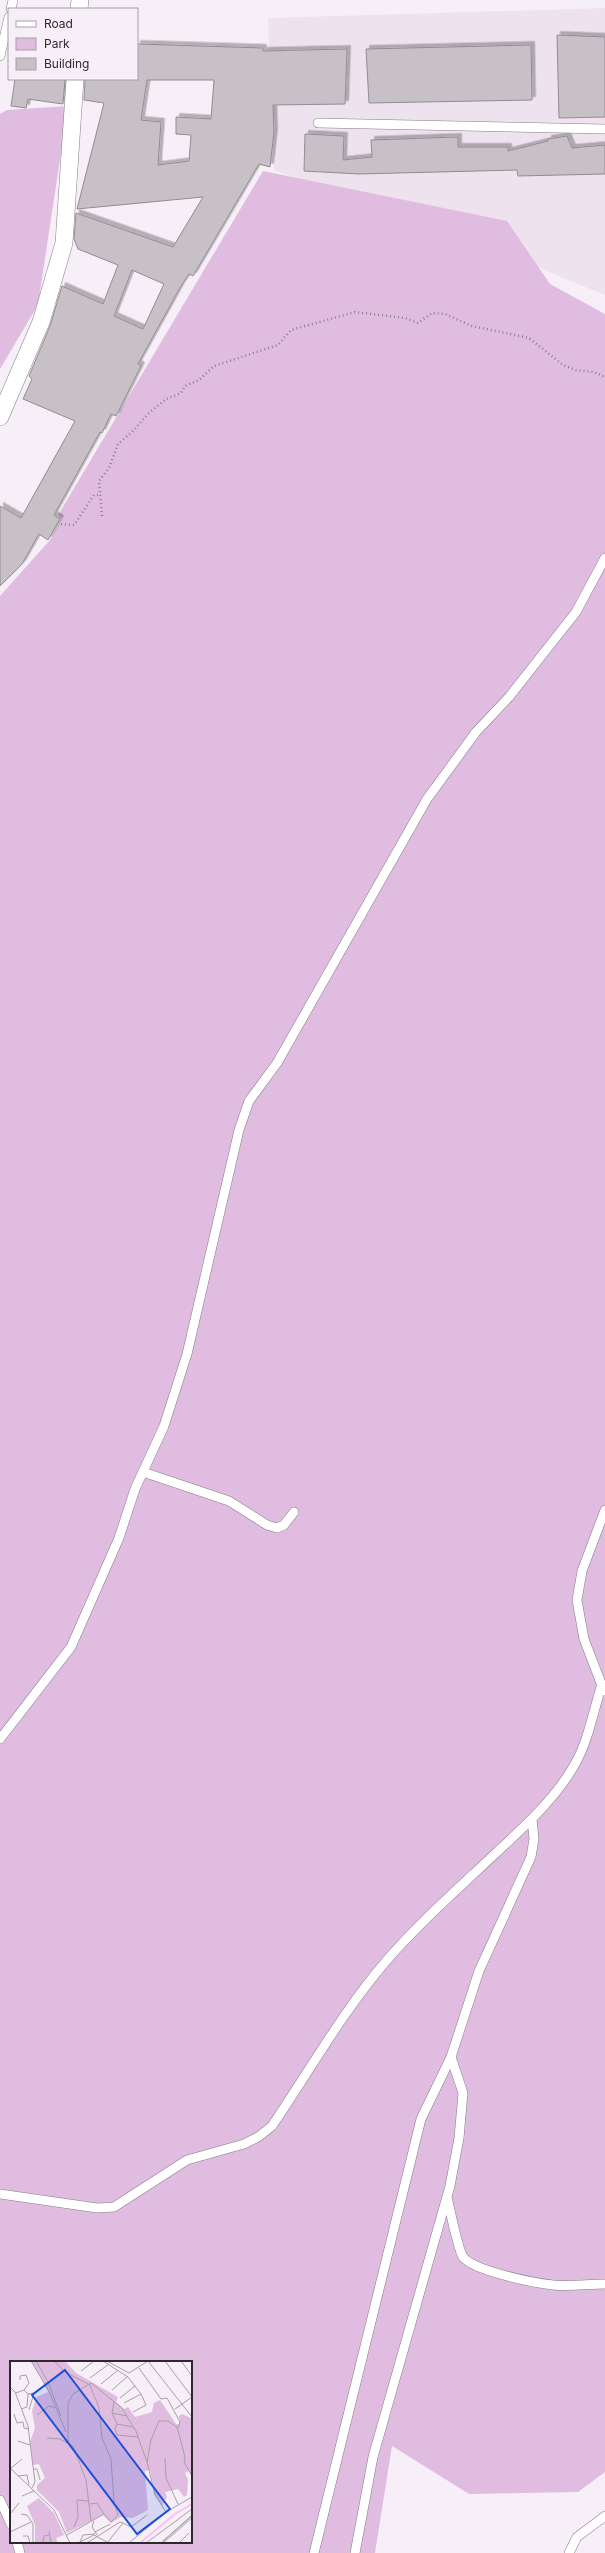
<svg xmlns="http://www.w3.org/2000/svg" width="605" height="2553" font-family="Inter,sans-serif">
<defs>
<filter id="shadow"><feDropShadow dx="3.5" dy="-3.5" stdDeviation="0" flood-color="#0004"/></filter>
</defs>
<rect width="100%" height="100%" fill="#f7eff7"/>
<!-- built -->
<path fill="#efe2ef" d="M605,8V295L465,238L274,170L268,18Z"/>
<!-- green -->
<path fill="#e0bce1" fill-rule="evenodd" d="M68,106L38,305L0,369V114L7,110Z
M263,171L507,221L550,284L605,314V2472L578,2492L469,2494L392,2446L375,2553H0V596L50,540L62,518L58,515ZM11,2362H191V2542H11Z"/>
<!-- building -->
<path fill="#c7c0c7" stroke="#928b92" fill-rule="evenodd" filter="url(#shadow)" d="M557,35L605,37V117L559,118Z
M137,44L263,48V51L347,49L345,104L273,105L274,132L270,167L259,164L193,276L189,274L181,286L138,364L141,366L116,416L111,414L102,433L100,432L54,515L60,519L48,540L39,534L22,564L0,586V506L21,518L75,421L23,399L32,379L29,376L50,326L62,286L103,304L118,265L78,249L74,239L76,213L173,247L203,197L77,209L104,103L84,100L85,79H137ZM147,80H214L211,119L176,117V134L191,135L189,161L158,165L161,122L141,120ZM132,270L164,284L143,329L114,316Z
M531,45L532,100L369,103L366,49Z
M15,79H65L63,104L28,99L26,108L11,106Z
M305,134L344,136L343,160L372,157L371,140L458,137V147H508V151L548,141V139L567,136L572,148L605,145V174L518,176L517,170L359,174L304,171Z"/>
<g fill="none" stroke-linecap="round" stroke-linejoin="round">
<!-- lane casing -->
<g stroke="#847d84" stroke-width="10">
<path id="lane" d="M11,9L13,0
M0,56L9,17
M318,123L605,129
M143,1472L229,1501L267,1525L277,1528L284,1525L294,1512
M604,1691L584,1639L577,1600L582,1571L605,1510
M0,1739L71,1647L119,1538L135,1489L164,1426L187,1354L239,1130L249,1101L277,1063L427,799L476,732L509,697L576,612L605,558
M0,2194L97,2208L114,2207L187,2160L244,2144L258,2137L272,2126C310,2070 343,2011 387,1960C421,1921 460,1887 497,1852C525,1826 556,1798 575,1764C588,1741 593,1713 601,1687
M447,2197C450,2209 458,2250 463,2257C474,2271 534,2283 553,2285C570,2287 588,2284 605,2284
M0,2500L11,2524
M17,2542L20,2553
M314,2553L421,2119L451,2057
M355,2553L373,2457L450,2186L459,2138L463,2093L451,2057L479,1971L531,1857L534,1839L532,1819
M569,2553L577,2537L605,2516"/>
</g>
<!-- street casing -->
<g stroke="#847d84" stroke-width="18">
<path id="street" d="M79,9L80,0
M0,417L41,322L64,243L75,79"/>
</g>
<!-- path -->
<path stroke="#898389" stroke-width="2.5" stroke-dasharray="1 3" stroke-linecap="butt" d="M102,516L99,481L109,468L118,444L132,432L149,413L166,399L181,393L185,386L199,380L214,366L278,345L291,330L355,312L405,318L418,323L432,313L445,314L472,326L529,338L563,365L576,370L594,372L605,377
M61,524L74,525L94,495H101"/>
<!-- lane -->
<use href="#lane" stroke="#fff" stroke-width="9"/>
<!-- street -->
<use href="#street" stroke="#fff" stroke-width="17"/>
</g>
<!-- overview -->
<g transform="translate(10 2361)">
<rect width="182" height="182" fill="#f7eff7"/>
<path d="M51,0H55L66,12L108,36L106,41L114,48L118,46L125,56L142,51L144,42L150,39L166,63H170L169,55L172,53L181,57L182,115L179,110L175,112L178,119L177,134L174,136L168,128L155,131L157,136L152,145L145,133L140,109L135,110L138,149L123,157L111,156L101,162L93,154L57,172L49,151L27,129V124L35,117L29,103L23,104L20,81L25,67L22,50L26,36L38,31L22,1ZM29,137L44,152L54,174L46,177L48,182H25V164L17,145Z" fill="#e0bce1"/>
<path fill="none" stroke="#fbc0fd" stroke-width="2" d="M130,182L165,153L182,143"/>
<path fill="none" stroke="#a6a0a6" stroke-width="1" d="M21,0L39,30L56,71M26,0L38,21L51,55M44,0L55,11L80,24L89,47L92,77L101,98L104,141L108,154L101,161L94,153L57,174M93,0L118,16L131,33L136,44L123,51M97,0L119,12L138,0M138,0L182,56M155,0L182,36M171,0L182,15M129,7L151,38L157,37L170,61L168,67L158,60H149L141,79L137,101L145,134L156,151M71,10L84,0M80,17L99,3M91,23L107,10M0,26L5,31L18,65L25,121L22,127M14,29L18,33L24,32L19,49M102,29L118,15M6,32L14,29L19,22L16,14L10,15V19M110,37L125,25M104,41L102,52L117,55M114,42L131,33M11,48L17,46L18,33M165,48L182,36M102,52L107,63M4,53L7,62L13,61L14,67L19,68M27,54L39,45L45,47M167,66L175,96L174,101L182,115M128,76L137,101M37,77L50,78L63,85L76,119L81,160M8,80L20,84M58,81V42L63,33L81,22L112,47L119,59L126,70L128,76L107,74L105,68L107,63L123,66M155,97L156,117L168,143M0,107L44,149L60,182M0,108L12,98M23,108H27L30,119M8,115L17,114L19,124M12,135L24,130M80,143L87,142L94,153M0,153L9,142M11,153L17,154L23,163V182M84,160L82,166L87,174M64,166L68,156L67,139L79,140M39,170L41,182M0,171L21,161M85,171L100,163M13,175H18L20,182M70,181L73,174L85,173M33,182L34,175L39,174M68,182L84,174L97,181M77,182L110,161L113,162M97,182L113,162L121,166L137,154M119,182L156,151L182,136M136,182L182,148M151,182L182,154M151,182L182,155M153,182L182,157M169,182L179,172"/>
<path fill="#1d4ed8" fill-opacity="0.15" stroke="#1d4ed8" stroke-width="2" d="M55,9L160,148L127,173L22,34Z"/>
<rect width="182" height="182" fill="none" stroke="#2c292c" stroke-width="2"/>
</g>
<!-- legend -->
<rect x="8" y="8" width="130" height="72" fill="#f7eff7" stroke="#a6a0a6"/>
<rect x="16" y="21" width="20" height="6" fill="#ffffff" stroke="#a6a0a6"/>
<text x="44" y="28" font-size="12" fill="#2c292c">Road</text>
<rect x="16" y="38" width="20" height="12" fill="#e0bce1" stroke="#a6a0a6"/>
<text x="44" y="48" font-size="12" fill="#2c292c">Park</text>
<rect x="16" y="58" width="20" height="12" fill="#c7c0c7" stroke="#a6a0a6"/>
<text x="44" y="68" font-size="12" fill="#2c292c">Building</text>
</svg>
